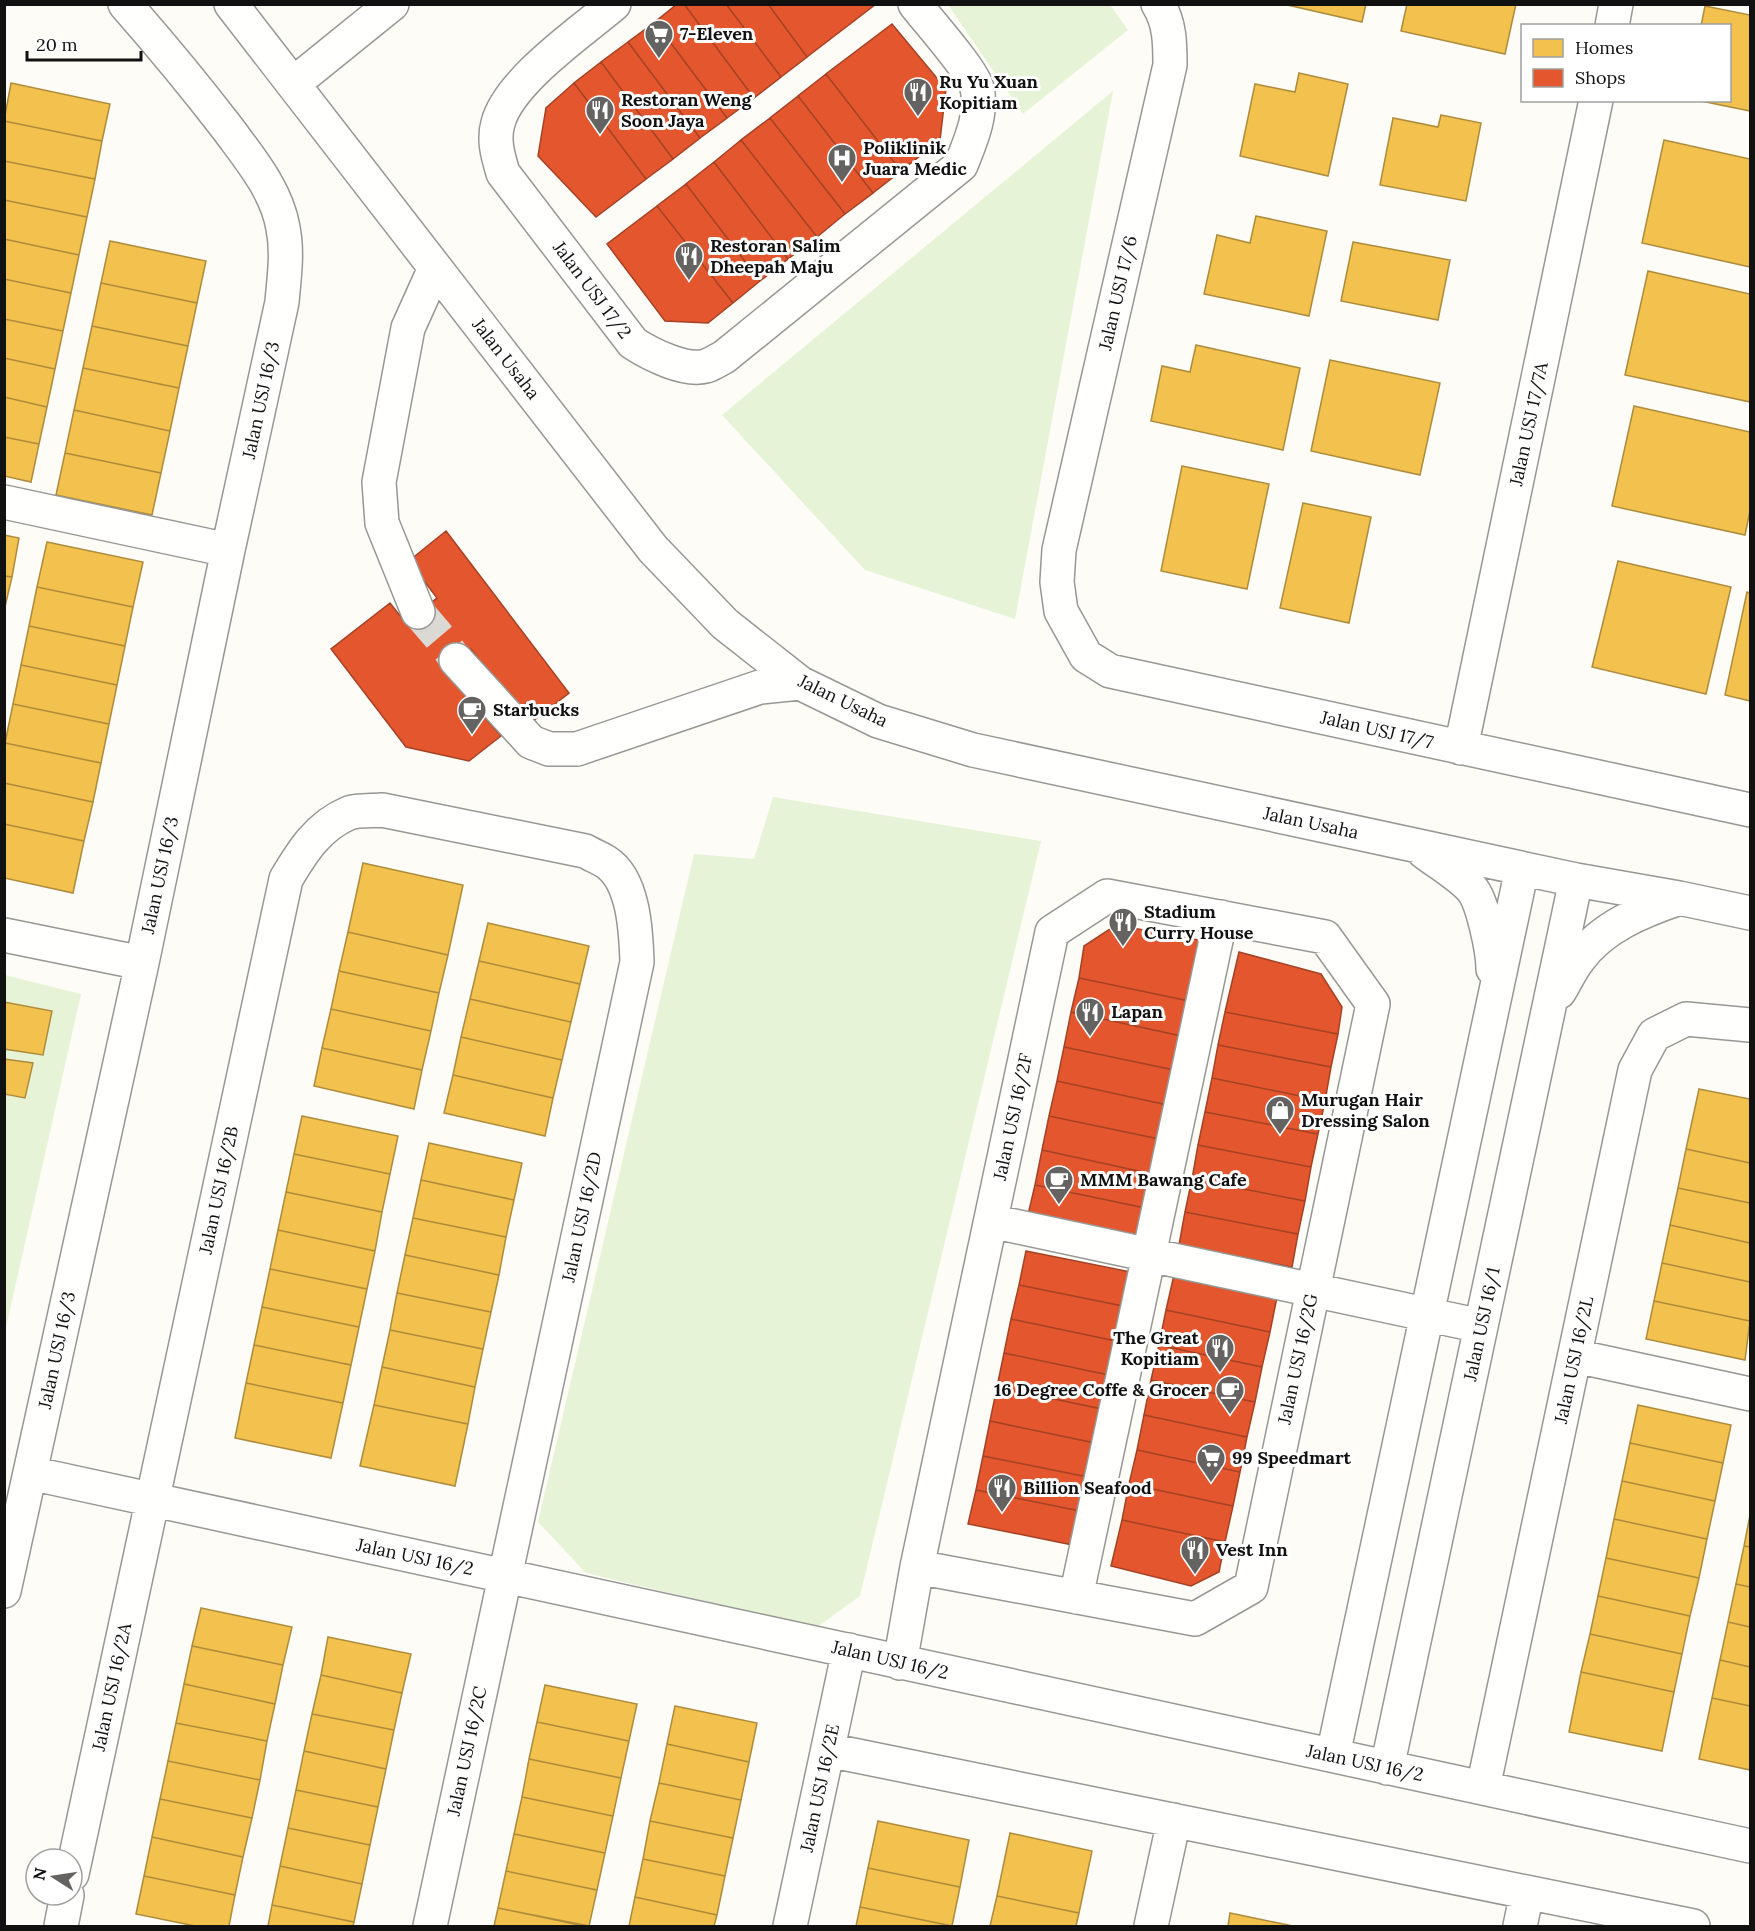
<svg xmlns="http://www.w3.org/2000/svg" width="1755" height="1931" font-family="Lora,serif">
<rect width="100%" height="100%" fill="#fdfcf7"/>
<!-- green -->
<path fill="#e7f3d7" d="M948,5H1110L1128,30L1023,114Z
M1113,91L1015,619L865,570L722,415Z
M773,797L1041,841L860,1596L816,1628L586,1573L538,1522L694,854L754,859Z
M5,975L81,994L5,1332Z"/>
<!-- homes -->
<path fill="#f2c14e" stroke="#ae8c3c" stroke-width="1.5" d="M1283,4H1366L1362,22Z
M1407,4H1516L1505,54L1401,31Z
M1705,6L1750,15V111L1696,100H1730V26H1701Z
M1299,73L1348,84L1328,176L1240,156L1255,84L1295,92Z
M11,83L110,104L102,141L4,121Z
M1441,115L1481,123L1466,201L1380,185L1393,118L1438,127Z
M4,121L102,141L95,179L4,161Z
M1664,140L1750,159V267L1642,243Z
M4,161L95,179L87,217L4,200Z
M4,200L87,217L79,255L4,239Z
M1256,216L1327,231L1309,316L1204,294L1217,235L1250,243Z
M4,239L79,255L71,293L4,279Z
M110,241L206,261L197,303L101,283Z
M1353,242L1450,260L1438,320L1341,301Z
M1648,271L1750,294V402L1625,375Z
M4,279L71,293L63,331L4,319Z
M101,283L197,303L188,346L92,326Z
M4,319L63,331L55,369L4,358Z
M92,326L188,346L179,388L83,368Z
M1196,345L1300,368L1283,450L1151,421L1162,366L1190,372Z
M4,358L55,369L47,407L4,397Z
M1330,360L1440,383L1420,475L1311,451Z
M83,368L179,388L170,431L74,410Z
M4,397L47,407L39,444L4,437Z
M1634,406L1750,432V511L1745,535L1612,506Z
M74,410L170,431L161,473L65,453Z
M4,437L39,444L31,482L4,476Z
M65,453L161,473L152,515L56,495Z
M1182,466L1269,484L1247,589L1161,571Z
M1303,503L1371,517L1349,623L1280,608Z
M4,535L19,538L12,577L4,576Z
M47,542L143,562L133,607L37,587Z
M1618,561L1731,587L1706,694L1592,667Z
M4,576L12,577L4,611Z
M37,587L133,607L125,646L29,626Z
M1747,592L1750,593V701L1725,695Z
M29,626L125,646L117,685L21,665Z
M21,665L117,685L109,724L13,704Z
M13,704L109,724L101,763L5,743Z
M5,743L101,763L93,802L4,783Z
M4,783L93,802L84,841L4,824Z
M4,824L84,841L73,893L4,878Z
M363,863L463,885L448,955L348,932Z
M488,923L589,946L580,984L479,961Z
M348,932L448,955L439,993L339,971Z
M479,961L580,984L571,1022L470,999Z
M339,971L439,993L431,1031L331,1009Z
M470,999L571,1022L562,1060L461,1037Z
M4,1002L52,1011L43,1055L4,1049Z
M331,1009L431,1031L422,1070L322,1048Z
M461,1037L562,1060L553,1098L453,1075Z
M322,1048L422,1070L414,1109L314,1086Z
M4,1059L33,1063L25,1098L4,1094Z
M453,1075L553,1098L545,1136L444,1113Z
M1699,1089L1750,1099V1163L1686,1149Z
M302,1116L398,1136L390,1174L294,1154Z
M429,1143L522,1163L514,1200L421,1180Z
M1686,1149L1750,1163V1203L1678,1188Z
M294,1154L390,1174L382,1212L286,1192Z
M421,1180L514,1200L506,1237L413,1218Z
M1678,1188L1750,1203V1243L1670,1225Z
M286,1192L382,1212L375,1251L278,1230Z
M413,1218L506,1237L499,1275L405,1255Z
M1670,1225L1750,1243V1282L1662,1263Z
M278,1230L375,1251L367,1289L270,1269Z
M405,1255L499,1275L491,1312L397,1293Z
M1662,1263L1750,1282V1321L1654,1301Z
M270,1269L367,1289L359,1327L262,1307Z
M397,1293L491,1312L483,1349L390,1330Z
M1654,1301L1750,1321L1745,1360L1646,1339Z
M262,1307L359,1327L351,1365L254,1345Z
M390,1330L483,1349L475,1387L382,1367Z
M254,1345L351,1365L343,1403L246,1383Z
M382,1367L475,1387L468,1424L374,1405Z
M246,1383L343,1403L331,1458L235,1438Z
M374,1405L468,1424L455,1486L360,1466Z
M1638,1405L1731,1425L1723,1463L1630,1443Z
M1630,1443L1723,1463L1715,1501L1622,1481Z
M1622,1481L1715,1501L1707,1539L1614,1519Z
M1750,1515V1547L1744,1546Z
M1614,1519L1707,1539L1699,1578L1606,1558Z
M1744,1546L1750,1547V1587L1736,1584Z
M1606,1558L1699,1578L1690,1616L1598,1596Z
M1736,1584L1750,1587V1627L1728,1622Z
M1598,1596L1690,1616L1682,1654L1590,1634Z
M201,1608L292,1627L283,1665L192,1646Z
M1728,1622L1750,1627V1667L1720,1660Z
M1590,1634L1682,1654L1674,1692L1581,1672Z
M328,1637L411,1654L402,1693L321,1675Z
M192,1646L283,1665L275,1704L184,1684Z
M1720,1660L1750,1667V1706L1712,1698Z
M1581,1672L1674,1692L1662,1751L1569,1732Z
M321,1675L402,1693L394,1730L312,1714Z
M184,1684L275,1704L267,1741L176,1723Z
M545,1685L637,1704L629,1741L537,1722Z
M1712,1698L1750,1706V1770L1699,1759Z
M675,1706L757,1723L749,1762L667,1744Z
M312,1714L394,1730L386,1769L304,1751Z
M537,1722L629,1741L621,1778L529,1759Z
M176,1723L267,1741L260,1780L168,1761Z
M667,1744L749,1762L741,1800L659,1783Z
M304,1751L386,1769L378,1807L296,1790Z
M529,1759L621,1778L613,1816L522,1797Z
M168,1761L260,1780L252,1818L160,1799Z
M659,1783L741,1800L733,1838L650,1821Z
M296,1790L378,1807L370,1845L288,1828Z
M522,1797L613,1816L605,1853L514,1834Z
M160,1799L252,1818L243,1857L152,1837Z
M650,1821L733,1838L725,1876L643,1859Z
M878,1821L969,1840L960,1887L868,1868Z
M288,1828L370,1845L362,1884L280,1866Z
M1010,1833L1092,1851L1079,1913L997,1896Z
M514,1834L605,1853L597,1890L506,1871Z
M152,1837L243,1857L235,1895L144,1876Z
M643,1859L725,1876L717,1915L635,1897Z
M280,1866L362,1884L354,1922L272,1905Z
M868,1868L960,1887L952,1926L860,1907Z
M506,1871L597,1890L589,1926L498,1908Z
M144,1876L235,1895L229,1926H195L136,1914Z
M997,1896L1079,1913L1076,1926H990Z
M635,1897L717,1915L714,1926H629Z
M272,1905L354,1922L353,1926H268Z
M860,1907L952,1926H856Z
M498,1908L584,1926H494Z
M1230,1913L1293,1926H1228Z"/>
<!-- shops -->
<path fill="#e4572e" stroke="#a54225" stroke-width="1.5" d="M677,4H684L754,98L727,118L655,22Z
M684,4H726L781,77L754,98Z
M726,4H768L807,57L781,77Z
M768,4H876L807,57Z
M655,22L727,118L700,138L628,42Z
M892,24L946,89L940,140L901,171L826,74Z
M628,42L700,138L673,159L601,62Z
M601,62L673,159L646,179L574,83Z
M826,74L901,171L873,193L798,96Z
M574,83L646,179L596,217L538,156L546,108Z
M798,96L873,193L845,214L770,118Z
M770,118L845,214L817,237L741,140Z
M741,140L817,237L788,259L714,162Z
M714,162L788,259L760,281L686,184Z
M686,184L760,281L733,303L657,206Z
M657,206L733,303L708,323L665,321L607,244Z
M446,531L569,693L528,725L471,649L444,670L501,736L469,761L406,747L331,649L390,603L405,622L437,598L409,561Z
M1116,925L1205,941L1194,1002L1079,978L1084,946Z
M1239,952L1321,974L1342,1007L1338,1034L1225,1012Z
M1079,978L1194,1002L1186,1037L1071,1012Z
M1071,1012L1186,1037L1179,1071L1064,1047Z
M1225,1012L1338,1034L1331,1067L1218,1045Z
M1218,1045L1331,1067L1325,1101L1212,1078Z
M1064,1047L1179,1071L1172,1106L1057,1081Z
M1212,1078L1325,1101L1318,1134L1205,1112Z
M1057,1081L1172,1106L1164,1140L1049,1116Z
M1205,1112L1318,1134L1311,1167L1198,1145Z
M1049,1116L1164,1140L1157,1175L1042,1150Z
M1198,1145L1311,1167L1305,1201L1192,1179Z
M1042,1150L1157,1175L1150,1209L1035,1185Z
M1192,1179L1305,1201L1298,1234L1185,1212Z
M1035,1185L1150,1209L1142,1244L1027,1219Z
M1185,1212L1298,1234L1292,1267L1179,1245Z
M1026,1251L1131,1272L1123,1306L1019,1285Z
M1174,1275L1277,1297L1270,1332L1166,1310Z
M1019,1285L1123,1306L1116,1341L1011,1319Z
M1166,1310L1270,1332L1262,1367L1159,1345Z
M1011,1319L1116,1341L1109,1375L1004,1353Z
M1159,1345L1262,1367L1255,1402L1151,1380Z
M1004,1353L1109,1375L1102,1409L997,1387Z
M1151,1380L1255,1402L1247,1437L1144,1415Z
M997,1387L1102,1409L1095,1443L990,1421Z
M1144,1415L1247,1437L1240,1472L1137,1450Z
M990,1421L1095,1443L1088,1477L983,1456Z
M1137,1450L1240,1472L1233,1506L1129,1484Z
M983,1456L1088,1477L1080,1511L976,1490Z
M1129,1484L1233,1506L1225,1542L1122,1520Z
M976,1490L1080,1511L1073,1545L968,1524Z
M1122,1520L1225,1542L1219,1572L1191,1586L1111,1566Z"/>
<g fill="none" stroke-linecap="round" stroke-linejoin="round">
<!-- minor-tunnel -->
<path stroke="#dad9d4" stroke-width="33" stroke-dasharray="33 16" stroke-linecap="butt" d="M418,612L441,639L456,660"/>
<!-- minor casing -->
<g stroke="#979795" stroke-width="36">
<path id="minor" d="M231,4L653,549L725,624L800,683L878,721L973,750L1576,880L1679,898L1750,913
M614,4C581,32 509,81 498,123C493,140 498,156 503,173L633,343C650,354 685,372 706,366C712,364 718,360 724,357L961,165C970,142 983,114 977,88C973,71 928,21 915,4
M1158,4C1170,23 1170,44 1170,65L1059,550L1057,582L1061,611L1086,656L1110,671L1750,810
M1612,26L1616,4
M293,84L392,4
M4,502L228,550
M418,612L382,523L379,482L408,328L435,268
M456,660L531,742L549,749H577L760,687L800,683
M1461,748L1596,100
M1423,851C1437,862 1459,875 1471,888C1483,901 1493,952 1493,969
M4,935L142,963
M1559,992C1566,981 1571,969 1579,959C1602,927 1642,911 1677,899
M991,1221L1481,1326
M1575,1356L1750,1394
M30,1473L1750,1846
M4,1591L142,963L228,550L282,302C284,278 288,253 283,228C277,191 250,159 228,129C195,86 161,45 125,4
M1076,1597L1221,917
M900,1663L917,1567L1052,932L1107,896L1325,937L1373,1004L1251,1587L1195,1619L917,1567
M828,1750L1693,1926
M1333,1755L1522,869
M1387,1768L1576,880
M1483,1788L1635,1070L1654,1035L1686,1019L1750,1025
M72,1874L286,879C302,852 318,826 349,813C358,810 372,811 382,810L585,851C592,855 600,858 606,862C634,880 636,932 637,962L430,1926
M61,1926L67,1895
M790,1926L849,1650
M1151,1926L1174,1820
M1520,1926L1527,1893"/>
</g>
<!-- minor -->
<use href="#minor" stroke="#fffffe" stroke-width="33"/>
</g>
<!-- icons -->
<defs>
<g id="supermarket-pin" transform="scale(1.5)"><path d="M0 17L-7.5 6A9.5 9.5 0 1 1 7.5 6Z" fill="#646362" stroke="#fff"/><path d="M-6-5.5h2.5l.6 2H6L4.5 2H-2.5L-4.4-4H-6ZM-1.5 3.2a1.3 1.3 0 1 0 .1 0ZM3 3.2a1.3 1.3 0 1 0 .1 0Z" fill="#fff"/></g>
<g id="restaurant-pin" transform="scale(1.5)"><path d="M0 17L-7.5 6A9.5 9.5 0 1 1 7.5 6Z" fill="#646362" stroke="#fff"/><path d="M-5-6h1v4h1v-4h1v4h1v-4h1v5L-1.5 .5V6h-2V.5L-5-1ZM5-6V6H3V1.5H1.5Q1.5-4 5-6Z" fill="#fff"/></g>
<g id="hospital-pin" transform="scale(1.5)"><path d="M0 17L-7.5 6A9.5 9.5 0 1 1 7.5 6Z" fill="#646362" stroke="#fff"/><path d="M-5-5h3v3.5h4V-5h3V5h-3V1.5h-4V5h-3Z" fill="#fff"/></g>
<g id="cafe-pin" transform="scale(1.5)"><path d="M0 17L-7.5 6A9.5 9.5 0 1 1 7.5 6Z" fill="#646362" stroke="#fff"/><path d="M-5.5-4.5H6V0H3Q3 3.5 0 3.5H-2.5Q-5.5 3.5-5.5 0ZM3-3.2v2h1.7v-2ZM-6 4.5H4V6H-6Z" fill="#fff"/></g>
<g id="shop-pin" transform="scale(1.5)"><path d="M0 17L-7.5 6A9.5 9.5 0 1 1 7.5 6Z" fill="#646362" stroke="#fff"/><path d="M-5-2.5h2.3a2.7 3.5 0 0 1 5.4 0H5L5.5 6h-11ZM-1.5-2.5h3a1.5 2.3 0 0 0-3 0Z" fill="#fff"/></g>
</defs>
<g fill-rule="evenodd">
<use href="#supermarket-pin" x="659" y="34"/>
<use href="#restaurant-pin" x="918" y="92"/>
<use href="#restaurant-pin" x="600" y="110"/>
<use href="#hospital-pin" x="842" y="158"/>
<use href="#restaurant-pin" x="689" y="256"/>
<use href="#cafe-pin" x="472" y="710"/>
<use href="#restaurant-pin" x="1123" y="922"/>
<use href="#restaurant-pin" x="1090" y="1012"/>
<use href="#shop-pin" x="1280" y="1110"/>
<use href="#cafe-pin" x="1059" y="1180"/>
<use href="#restaurant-pin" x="1220" y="1348"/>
<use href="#cafe-pin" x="1230" y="1390"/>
<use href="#supermarket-pin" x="1211" y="1458"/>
<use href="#restaurant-pin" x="1002" y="1488"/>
<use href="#restaurant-pin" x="1195" y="1550"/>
</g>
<g text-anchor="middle" stroke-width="6" stroke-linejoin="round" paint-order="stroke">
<!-- poi labels -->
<g font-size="18" font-weight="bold" fill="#111" stroke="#fff" text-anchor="start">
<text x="680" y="40">7-Eleven</text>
<text x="939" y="88">Ru Yu Xuan<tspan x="939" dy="21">Kopitiam</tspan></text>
<text x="621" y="106">Restoran Weng<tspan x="621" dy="21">Soon Jaya</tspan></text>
<text x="863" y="154">Poliklinik<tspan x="863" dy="21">Juara Medic</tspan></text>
<text x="710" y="252">Restoran Salim<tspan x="710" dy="21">Dheepah Maju</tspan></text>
<text x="493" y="716">Starbucks</text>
<text x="1144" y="918">Stadium<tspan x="1144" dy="21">Curry House</tspan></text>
<text x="1111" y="1018">Lapan</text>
<text x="1301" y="1106">Murugan Hair<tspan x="1301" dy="21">Dressing Salon</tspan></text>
<text x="1080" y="1186">MMM Bawang Cafe</text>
<text x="1199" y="1344" text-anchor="end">The Great<tspan x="1199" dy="21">Kopitiam</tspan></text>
<text x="1209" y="1396" text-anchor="end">16 Degree Coffe &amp; Grocer</text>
<text x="1232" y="1464">99 Speedmart</text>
<text x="1023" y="1494">Billion Seafood</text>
<text x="1216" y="1556">Vest Inn</text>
</g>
<!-- street labels -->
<g font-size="18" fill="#111" stroke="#fff">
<text transform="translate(592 290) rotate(53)" y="6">Jalan USJ 17/2</text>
<text transform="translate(1118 293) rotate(-77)" y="6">Jalan USJ 17/6</text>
<text transform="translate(506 359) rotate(52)" y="6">Jalan Usaha</text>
<text transform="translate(261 400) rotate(-78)" y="6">Jalan USJ 16/3</text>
<text transform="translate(1529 424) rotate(-78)" y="6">Jalan USJ 17/7A</text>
<text transform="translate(843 701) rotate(26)" y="6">Jalan Usaha</text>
<text transform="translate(1377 730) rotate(13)" y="6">Jalan USJ 17/7</text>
<text transform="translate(1311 823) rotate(12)" y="6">Jalan Usaha</text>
<text transform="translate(160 875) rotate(-78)" y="6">Jalan USJ 16/3</text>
<text transform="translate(1013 1117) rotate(-78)" y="6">Jalan USJ 16/2F</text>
<text transform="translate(219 1190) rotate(-78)" y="6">Jalan USJ 16/2B</text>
<text transform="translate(582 1217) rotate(-78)" y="6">Jalan USJ 16/2D</text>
<text transform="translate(1482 1324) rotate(-78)" y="6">Jalan USJ 16/1</text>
<text transform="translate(57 1350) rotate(-78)" y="6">Jalan USJ 16/3</text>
<text transform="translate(1298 1359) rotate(-78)" y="6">Jalan USJ 16/2G</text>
<text transform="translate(1574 1360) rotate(-78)" y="6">Jalan USJ 16/2L</text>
<text transform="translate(415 1557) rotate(12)" y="6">Jalan USJ 16/2</text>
<text transform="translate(890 1660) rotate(13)" y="6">Jalan USJ 16/2</text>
<text transform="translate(112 1687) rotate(-78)" y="6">Jalan USJ 16/2A</text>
<text transform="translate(467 1751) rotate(-78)" y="6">Jalan USJ 16/2C</text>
<text transform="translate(1365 1763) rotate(12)" y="6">Jalan USJ 16/2</text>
<text transform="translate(820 1788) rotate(-78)" y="6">Jalan USJ 16/2E</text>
</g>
</g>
<!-- border -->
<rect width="1755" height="1931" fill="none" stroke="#111111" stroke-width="12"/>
<!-- legend -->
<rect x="1521" y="24" width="210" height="78" fill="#ffffff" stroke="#a0a0a0" stroke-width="1.5"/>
<rect x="1533" y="39" width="30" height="18" fill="#f2c14e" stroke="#a0a0a0" stroke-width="1.5"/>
<text x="1575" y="54" font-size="18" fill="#111111">Homes</text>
<rect x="1533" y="69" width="30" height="18" fill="#e4572e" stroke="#a0a0a0" stroke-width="1.5"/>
<text x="1575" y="84" font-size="18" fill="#111111">Shops</text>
<!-- north arrow -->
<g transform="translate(54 1877) rotate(282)"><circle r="28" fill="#ffffff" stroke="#a0a0a0" stroke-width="1.5"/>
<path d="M0-4.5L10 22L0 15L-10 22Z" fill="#646362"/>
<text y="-9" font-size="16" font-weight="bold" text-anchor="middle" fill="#111111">N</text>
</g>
<!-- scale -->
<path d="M27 51v9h114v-9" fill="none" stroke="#111111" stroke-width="3"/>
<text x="36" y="51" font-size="18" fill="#111111" stroke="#ffffff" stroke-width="4.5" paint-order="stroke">20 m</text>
</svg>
